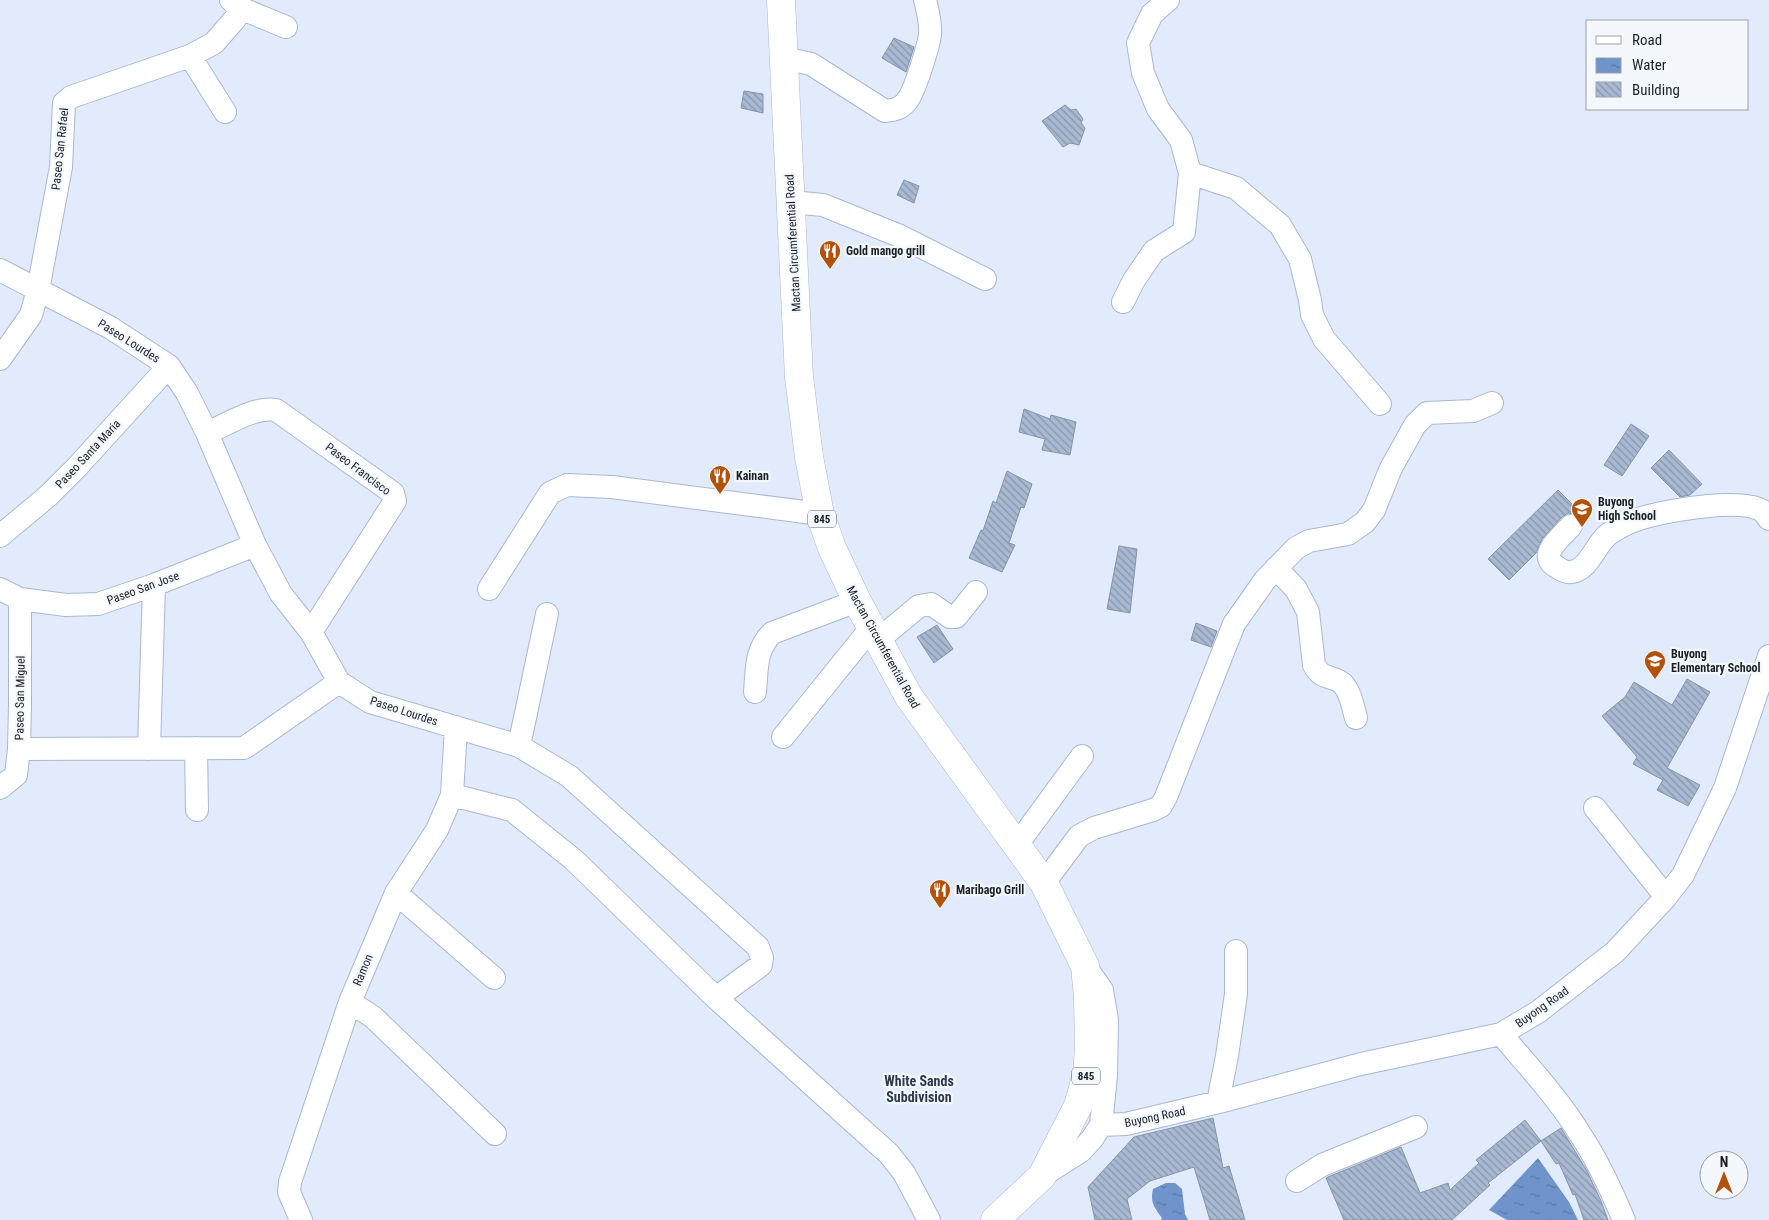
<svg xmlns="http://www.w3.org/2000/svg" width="1769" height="1220" font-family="'Roboto Condensed',sans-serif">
<defs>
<pattern id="water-ripples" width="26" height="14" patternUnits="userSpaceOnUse" patternTransform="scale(1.25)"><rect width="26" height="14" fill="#6f93cb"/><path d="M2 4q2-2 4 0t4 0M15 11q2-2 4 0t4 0" fill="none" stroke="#5a78a5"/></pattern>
<pattern id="building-back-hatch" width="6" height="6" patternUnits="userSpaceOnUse" patternTransform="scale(1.25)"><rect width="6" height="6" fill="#a9b9d2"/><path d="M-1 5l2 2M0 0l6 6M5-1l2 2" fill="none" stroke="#8996aa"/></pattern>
</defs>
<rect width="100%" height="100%" fill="#e1ebfb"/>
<!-- water -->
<path fill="url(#water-ripples)" d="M1538,1158L1569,1202L1578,1220H1507L1489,1210Z
M1166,1183H1175L1182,1189L1185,1214L1188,1220H1161L1162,1218C1154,1207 1150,1202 1153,1189Z"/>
<!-- building -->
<path fill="url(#building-back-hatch)" stroke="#8494ab" d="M894,38L914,47L906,72L882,58Z
M744,91L763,94V113L741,108Z
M1065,105L1071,110L1076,109L1083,119L1081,123L1085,128L1079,145L1070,143L1063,147L1042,121Z
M904,180L919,186L914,203L897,195Z
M1024,409L1050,419L1051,415L1076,422L1070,455L1042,450L1045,439L1019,432Z
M1631,424L1649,436L1622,476L1604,465Z
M1669,450L1702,484L1690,495L1680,497L1651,468Z
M1007,471L1032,484L1024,508L1021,507L1009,543L1015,545L1002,572L969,558L981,530L983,531L993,501L996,503Z
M1558,490L1579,511L1576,514L1568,513L1562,517L1542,539L1536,553L1509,580L1488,559Z
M1119,546L1137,549L1130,613L1107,609Z
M1196,623L1217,631L1211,647L1191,640Z
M937,625L953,649L934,663L917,637Z
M1687,679L1710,692L1667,768L1700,785L1688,806L1657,790L1663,780L1633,764L1637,757L1602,716L1625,697L1634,682L1672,705Z
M1213,1118L1223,1168L1229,1166L1245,1220H1210L1194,1167L1150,1181L1127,1199L1132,1220H1095L1088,1187L1134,1137Z
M1525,1120L1541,1141L1488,1183L1490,1185L1452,1220H1344L1326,1178L1328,1177L1401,1147L1420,1193L1448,1183L1450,1190L1479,1163L1476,1160Z
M1561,1128L1587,1171L1601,1201L1608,1220H1584L1575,1194L1573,1195L1559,1163L1556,1164L1541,1141Z"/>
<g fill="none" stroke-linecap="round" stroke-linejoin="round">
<!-- minor casing -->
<g stroke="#a8b8d1" stroke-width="24">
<path id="minor" d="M231,0L240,8L286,27
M190,56L225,112
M784,58L811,64L885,111C894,110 900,109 906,102C914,94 928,48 930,35C931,23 928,11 925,0
M1190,173L1236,188L1280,225L1300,259L1310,300L1312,315L1324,339L1380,404
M791,202L823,205L900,236L985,279
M0,270L111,328L169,366L187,393L207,433L255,545L281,594L311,632L339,682L370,702L519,746L569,776L758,947L762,958L761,965L716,998
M1123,302L1134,280L1154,251L1184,232L1190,173L1181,140L1158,109L1143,73L1138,43L1152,14L1168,0
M0,359L31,315L38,290L61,167L64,103L71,97L190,56L214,43L235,19L240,8
M207,433C226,425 255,406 276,410L393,493L395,501L311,632
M1571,526C1561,537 1536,556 1557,567C1561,570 1566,573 1571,572C1590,570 1595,543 1610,533C1621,526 1636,519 1649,516C1673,510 1740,498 1761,510C1764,512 1767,516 1769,519
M0,536L48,496L77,467L169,366
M1276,568L1296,589L1308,612L1314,665C1322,681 1334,675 1343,684C1351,693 1353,707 1356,718
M0,589L20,599L66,605L98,604L154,585L255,545
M489,589L550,493L567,485L612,487L820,514
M878,640L919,606L931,604L950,617H956L976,592
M755,692C757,670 755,650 772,633L857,601
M783,737L871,628
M519,746L547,614
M196,748L197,810
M19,749L244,748L339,682
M149,749L154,585
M0,788L16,775L19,749L20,705V599
M452,795L512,810L574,860L716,998L889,1154L904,1173L929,1220
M1595,808L1666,897
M1016,846L1082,756
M1044,883L1079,836L1094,828L1153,810L1161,806L1166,797L1234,624L1265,580L1296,548L1309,541L1348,534L1365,522L1374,510L1391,468L1415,425L1427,413L1473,411L1492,403
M396,893L494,978
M350,1002L373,1017L495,1134
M1501,1034C1528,1066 1558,1098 1580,1134C1598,1161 1611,1190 1624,1220
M1218,1102L1227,1056L1236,994V951
M1101,1125L1126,1124L1227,1100L1361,1064L1501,1034L1538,1012L1615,952L1666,897L1683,875L1725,788L1769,656
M1042,1176L1081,1151L1092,1139L1101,1125L1106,1076L1107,1020L1102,990L1085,966
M1297,1181L1322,1165L1416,1127
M301,1220L289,1192L290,1182L350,1002L396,893L437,830L452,795L456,727"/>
</g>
<!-- major casing -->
<g stroke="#a8b8d1" stroke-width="29">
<path id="major" d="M781,0L799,377L809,457L820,514L832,548L857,601L909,697L1044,883L1085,966L1088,997L1089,1049L1087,1074L1078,1106L1042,1176L995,1220"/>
</g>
<!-- minor -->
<use href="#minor" stroke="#fff" stroke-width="22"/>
<!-- major -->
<use href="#major" stroke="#fff" stroke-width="28"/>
</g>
<!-- icons -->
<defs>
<g id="restaurant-pin" transform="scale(1.125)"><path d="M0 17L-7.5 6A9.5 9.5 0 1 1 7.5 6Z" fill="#b25208" stroke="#f4f8fd"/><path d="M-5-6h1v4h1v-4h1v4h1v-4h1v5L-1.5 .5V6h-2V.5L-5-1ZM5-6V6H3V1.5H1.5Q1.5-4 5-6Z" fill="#fff"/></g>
<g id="school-pin" transform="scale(1.125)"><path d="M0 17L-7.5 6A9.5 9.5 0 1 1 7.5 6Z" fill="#b25208" stroke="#f4f8fd"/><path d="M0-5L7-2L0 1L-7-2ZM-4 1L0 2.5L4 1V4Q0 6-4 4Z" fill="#fff"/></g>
</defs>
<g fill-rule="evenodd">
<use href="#restaurant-pin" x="830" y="251"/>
<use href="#restaurant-pin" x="720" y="476"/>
<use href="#school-pin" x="1582" y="509"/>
<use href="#school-pin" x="1655" y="661"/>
<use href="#restaurant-pin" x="940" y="890"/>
</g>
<g text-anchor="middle" stroke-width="4.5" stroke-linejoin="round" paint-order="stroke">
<!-- shield labels -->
<g fill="#f4f8fd" stroke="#5b6169" stroke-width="1">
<rect x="808" y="510.5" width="28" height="17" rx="4"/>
<rect x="1072" y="1067.5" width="28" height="17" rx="4"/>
</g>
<g font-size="11" font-weight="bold" fill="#1a2029">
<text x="822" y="523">845</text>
<text x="1086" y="1080">845</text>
</g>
<!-- street labels -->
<g font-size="12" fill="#1a2029" stroke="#f4f8fd">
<text transform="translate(60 149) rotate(-84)" y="4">Paseo San Rafael</text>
<text transform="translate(793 243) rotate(-93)" y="4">Mactan Circumferential Road</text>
<text transform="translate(129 341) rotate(32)" y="4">Paseo Lourdes</text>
<text transform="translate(88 454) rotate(-47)" y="4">Paseo Santa Maria</text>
<text transform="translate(358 469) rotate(37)" y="4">Paseo Francisco</text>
<text transform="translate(143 588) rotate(-20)" y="4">Paseo San Jose</text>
<text transform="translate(883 647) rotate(61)" y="4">Mactan Circumferential Road</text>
<text transform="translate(20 698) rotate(-89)" y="4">Paseo San Miguel</text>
<text transform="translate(404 711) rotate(18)" y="4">Paseo Lourdes</text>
<text transform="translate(363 970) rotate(-67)" y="4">Ramon</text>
<text transform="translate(1542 1007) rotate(-35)" y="4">Buyong Road</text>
<text transform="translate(1155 1117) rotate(-12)" y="4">Buyong Road</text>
</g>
<!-- poi labels -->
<g font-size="12" font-weight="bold" fill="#1a2029" stroke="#f4f8fd" text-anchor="start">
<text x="846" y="255">Gold mango grill</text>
<text x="736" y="480">Kainan</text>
<text x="1598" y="506">Buyong<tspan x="1598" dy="14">High School</tspan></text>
<text x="1671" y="658">Buyong<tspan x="1671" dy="14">Elementary School</tspan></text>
<text x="956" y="894">Maribago Grill</text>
</g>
<!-- neighbourhood labels -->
<g font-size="14" font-weight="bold" fill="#2c394d" stroke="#f4f8fd">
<text x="919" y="1086">White Sands<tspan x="919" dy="16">Subdivision</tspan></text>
</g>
</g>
<!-- legend -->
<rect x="1586" y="20" width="162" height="90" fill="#f4f8fd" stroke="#9da2a8"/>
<rect x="1596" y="36" width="25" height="8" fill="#ffffff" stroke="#9da2a8"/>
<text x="1632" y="45" font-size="15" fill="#1a2029">Road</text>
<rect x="1596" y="58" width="25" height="15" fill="url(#water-ripples)" stroke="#9da2a8"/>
<text x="1632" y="70" font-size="15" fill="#1a2029">Water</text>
<rect x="1596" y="82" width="25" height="15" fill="url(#building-back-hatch)" stroke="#9da2a8"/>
<text x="1632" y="95" font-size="15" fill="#1a2029">Building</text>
<!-- north arrow -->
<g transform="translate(1724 1175)"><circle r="24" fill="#f4f8fd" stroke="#9da2a8"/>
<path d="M0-4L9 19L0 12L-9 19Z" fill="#b25208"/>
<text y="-8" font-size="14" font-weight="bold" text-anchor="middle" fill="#1a2029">N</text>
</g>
</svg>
